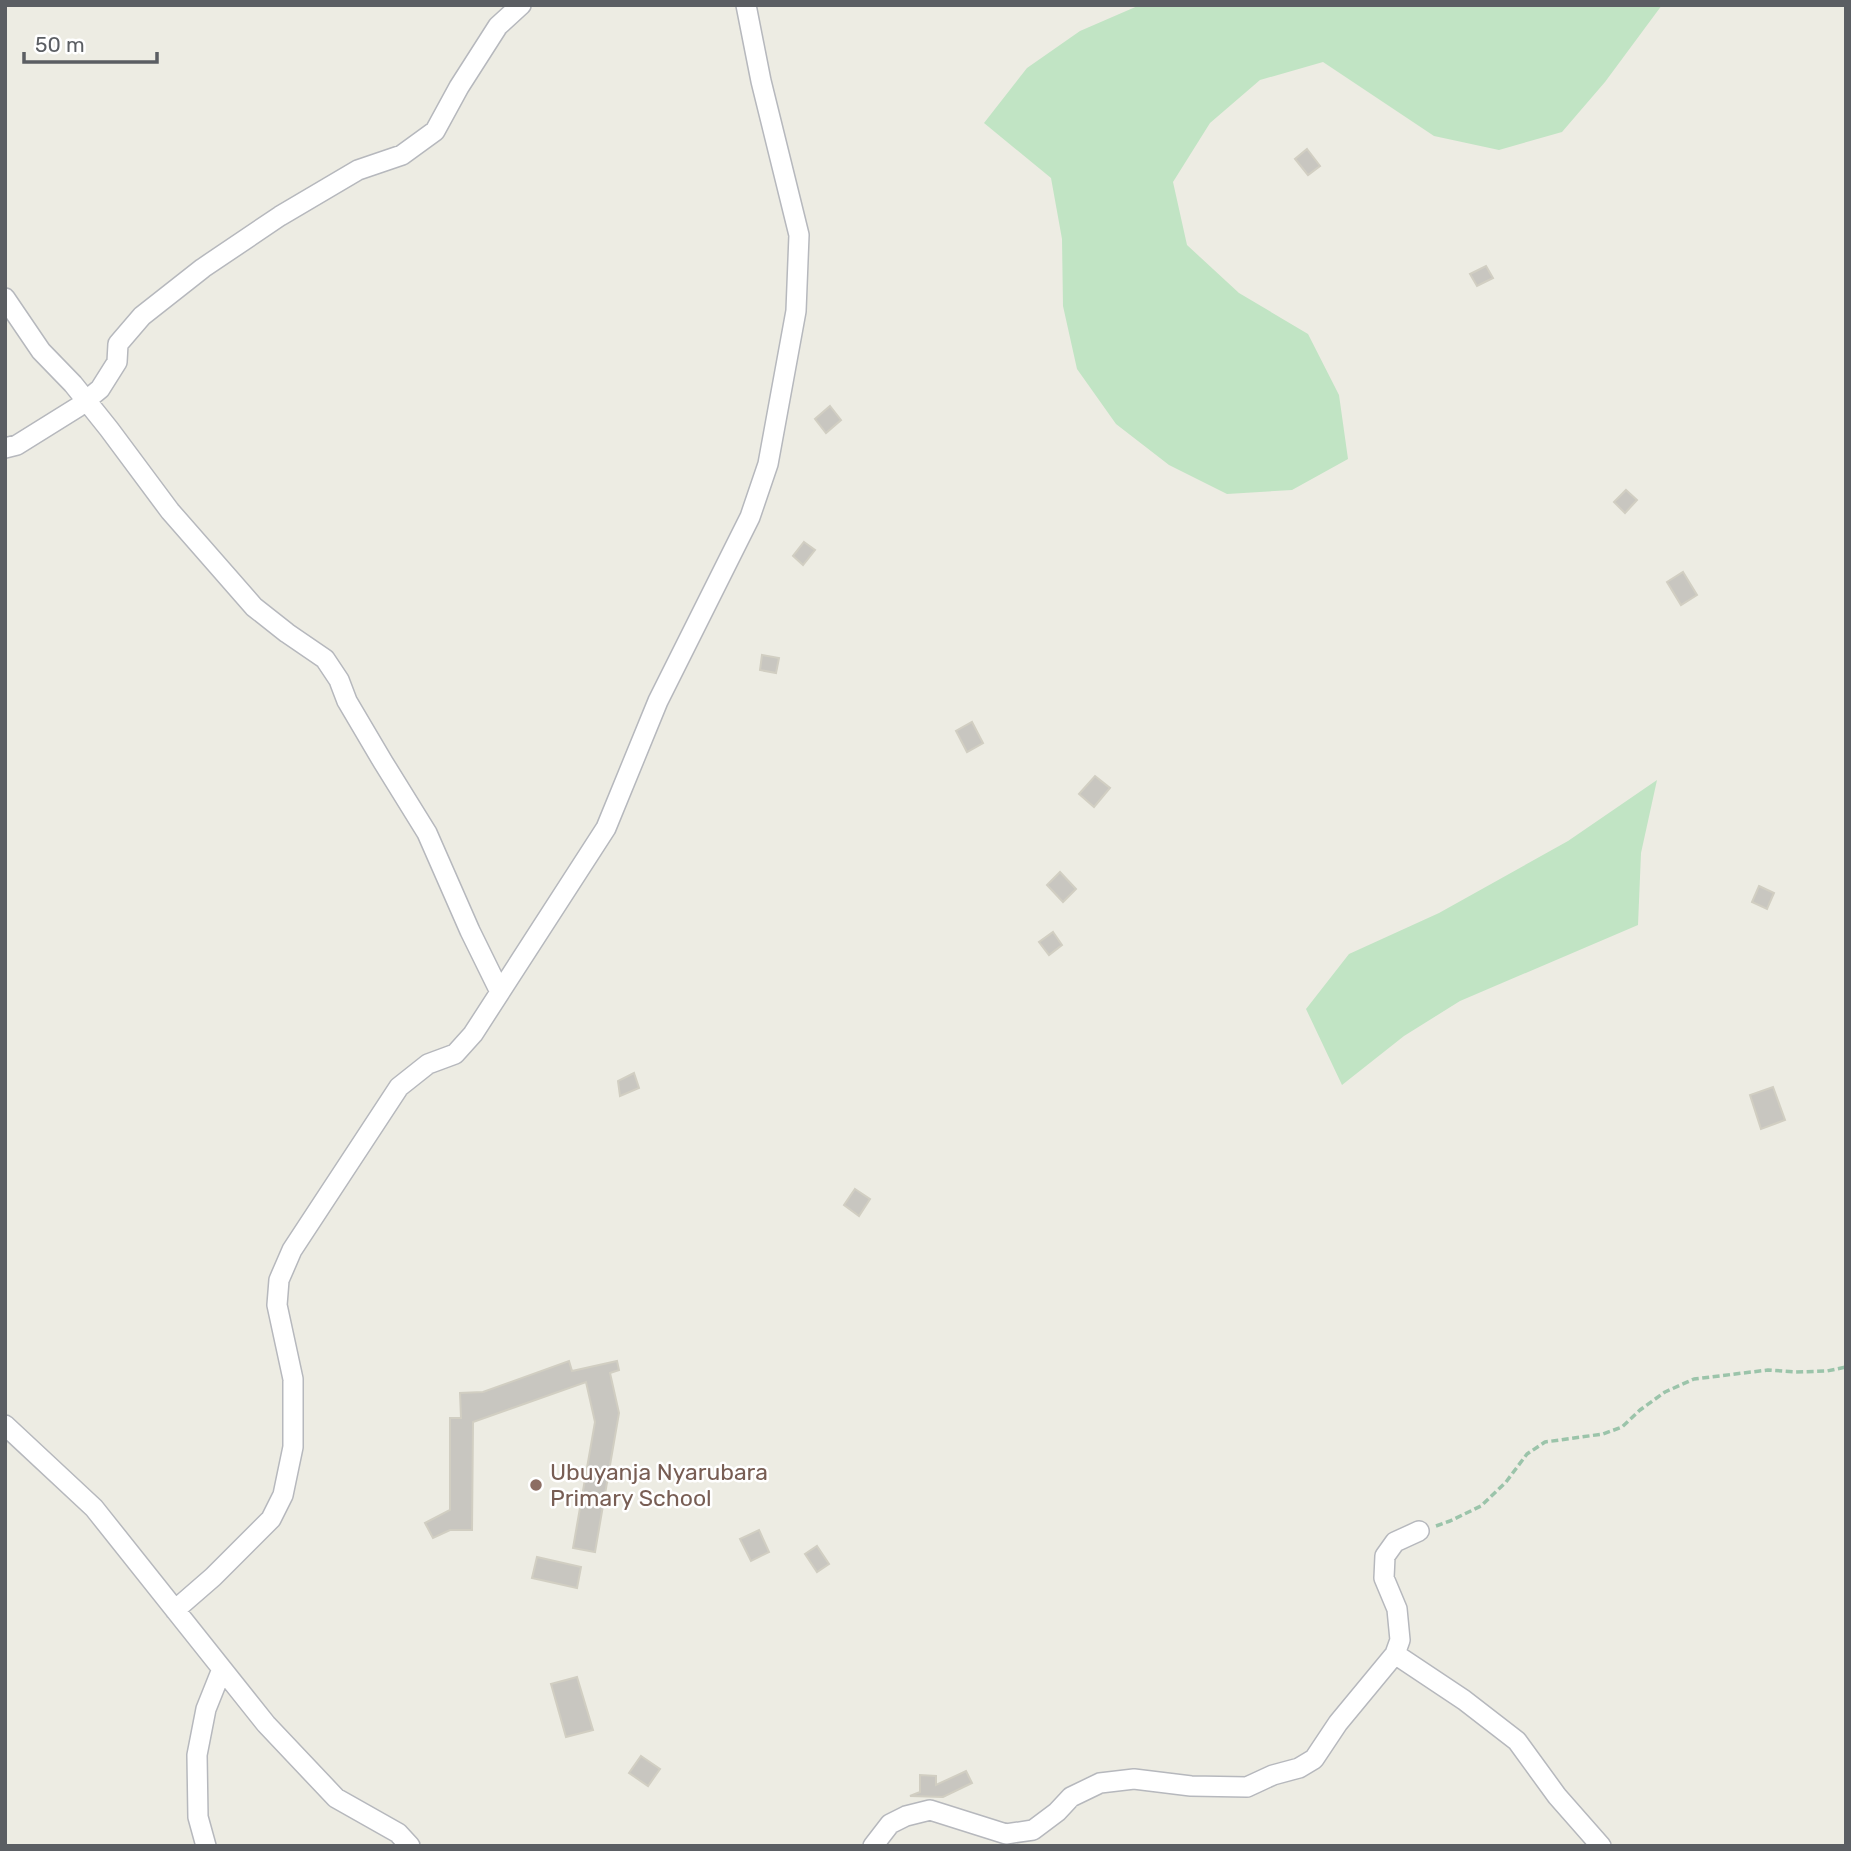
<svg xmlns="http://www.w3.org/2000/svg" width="1851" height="1851" font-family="Rubik,sans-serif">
<rect width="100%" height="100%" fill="#edece3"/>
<!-- green -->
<path fill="#c1e4c4" d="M1140,5H1662L1605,82L1562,132L1499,150L1434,136L1323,62L1260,80L1210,123L1173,182L1187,245L1239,293L1308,334L1339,395L1348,459L1292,490L1227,494L1169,465L1116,424L1077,369L1063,306L1062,239L1051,178L984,123L1027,68L1080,31Z
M1657,780L1641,853L1638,925L1460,1001L1404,1036L1342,1085L1306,1009L1349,954L1439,913L1568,841Z"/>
<!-- building -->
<path fill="#c8c6c0" stroke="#d1cec2" stroke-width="2" d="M1307,149L1320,166L1308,175L1295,159Z
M1486,266L1493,278L1477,286L1470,274Z
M830,406L841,420L826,433L815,419Z
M1626,490L1637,500L1625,513L1614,502Z
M804,542L815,550L803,565L793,556Z
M1683,572L1697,595L1681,605L1667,582Z
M762,655L779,658L776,673L760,670Z
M972,722L983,743L967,752L956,731Z
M1095,776L1110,788L1094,807L1079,794Z
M1060,872L1076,889L1063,902L1047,885Z
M1759,886L1774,893L1767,909L1752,902Z
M1053,932L1062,945L1049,955L1039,942Z
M634,1073L639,1088L620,1096L618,1081Z
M1773,1087L1785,1120L1761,1129L1750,1095Z
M855,1189L870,1199L859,1216L844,1205Z
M569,1361L572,1371L617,1361L619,1370L610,1373L619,1413L595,1552L573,1548L595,1422L586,1382L473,1422L472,1530H450L433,1538L425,1523L450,1510V1418H461L460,1393L483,1392Z
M759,1530L769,1552L751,1561L740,1539Z
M817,1546L829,1564L817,1572L805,1554Z
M537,1557L581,1567L577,1588L532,1578Z
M577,1677L593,1730L566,1737L551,1684Z
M641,1756L660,1769L648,1786L629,1773Z
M966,1771L972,1783L943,1797L910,1796L920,1792V1775L936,1776V1785Z"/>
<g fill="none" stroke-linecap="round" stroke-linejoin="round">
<!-- street casing -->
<g stroke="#b6b8bd" stroke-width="22">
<path id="street" d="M5,298L41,351L73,384L109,429L170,511L254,607L287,633L325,659L339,680L347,701L383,762L427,833L470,931L500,992
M5,448L17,445L78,407L100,389L117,362L118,344L142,316L203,268L280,216L358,170L402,155L435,131L459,87L498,26L521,5
M5,1425L94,1508L266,1724L336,1798L398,1833L410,1846
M175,1610L213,1577L271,1519L283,1495L293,1447V1379L277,1305L279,1280L292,1250L399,1087L428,1064L455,1054L473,1034L606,828L658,701L750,517L768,464L796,311L799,235L761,81L746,5
M1395,1654L1464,1700L1517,1741L1557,1796L1601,1846
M206,1846L198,1817L197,1755L206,1709L222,1669
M873,1846L890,1824L906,1816L930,1810L1006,1834L1033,1830L1057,1812L1071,1797L1100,1783L1134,1779L1191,1786L1247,1787L1273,1775L1299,1768L1314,1759L1338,1723L1395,1654L1400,1640L1397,1609L1384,1578L1385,1556L1395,1542L1419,1531"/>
</g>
<!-- path -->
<path stroke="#9bc4aa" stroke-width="3.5" stroke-dasharray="7 3.5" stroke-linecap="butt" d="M1436,1526L1450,1521L1481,1506L1506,1482L1527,1454L1545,1442L1603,1434L1622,1427L1640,1410L1665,1392L1694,1379L1768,1370L1796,1372L1827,1371L1846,1367"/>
<!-- street -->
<use href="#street" stroke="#fff" stroke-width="19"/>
</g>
<!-- markers -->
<circle fill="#8d6e63" stroke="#fff" stroke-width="2.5" cx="536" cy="1485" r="7"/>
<g text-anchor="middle" stroke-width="5" stroke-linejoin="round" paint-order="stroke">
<!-- education labels -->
<g font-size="23" fill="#785e54" stroke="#fff" text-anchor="start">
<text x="550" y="1480">Ubuyanja Nyarubara<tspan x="550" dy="26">Primary School</tspan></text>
</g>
</g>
<!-- border -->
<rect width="1851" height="1851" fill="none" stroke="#5b5e63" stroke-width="14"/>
<!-- scale -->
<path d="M24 52v10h133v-10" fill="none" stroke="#5b5e63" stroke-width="3.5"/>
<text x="35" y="52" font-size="21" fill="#5b5e63" stroke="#ffffff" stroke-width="5" paint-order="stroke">50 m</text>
</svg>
